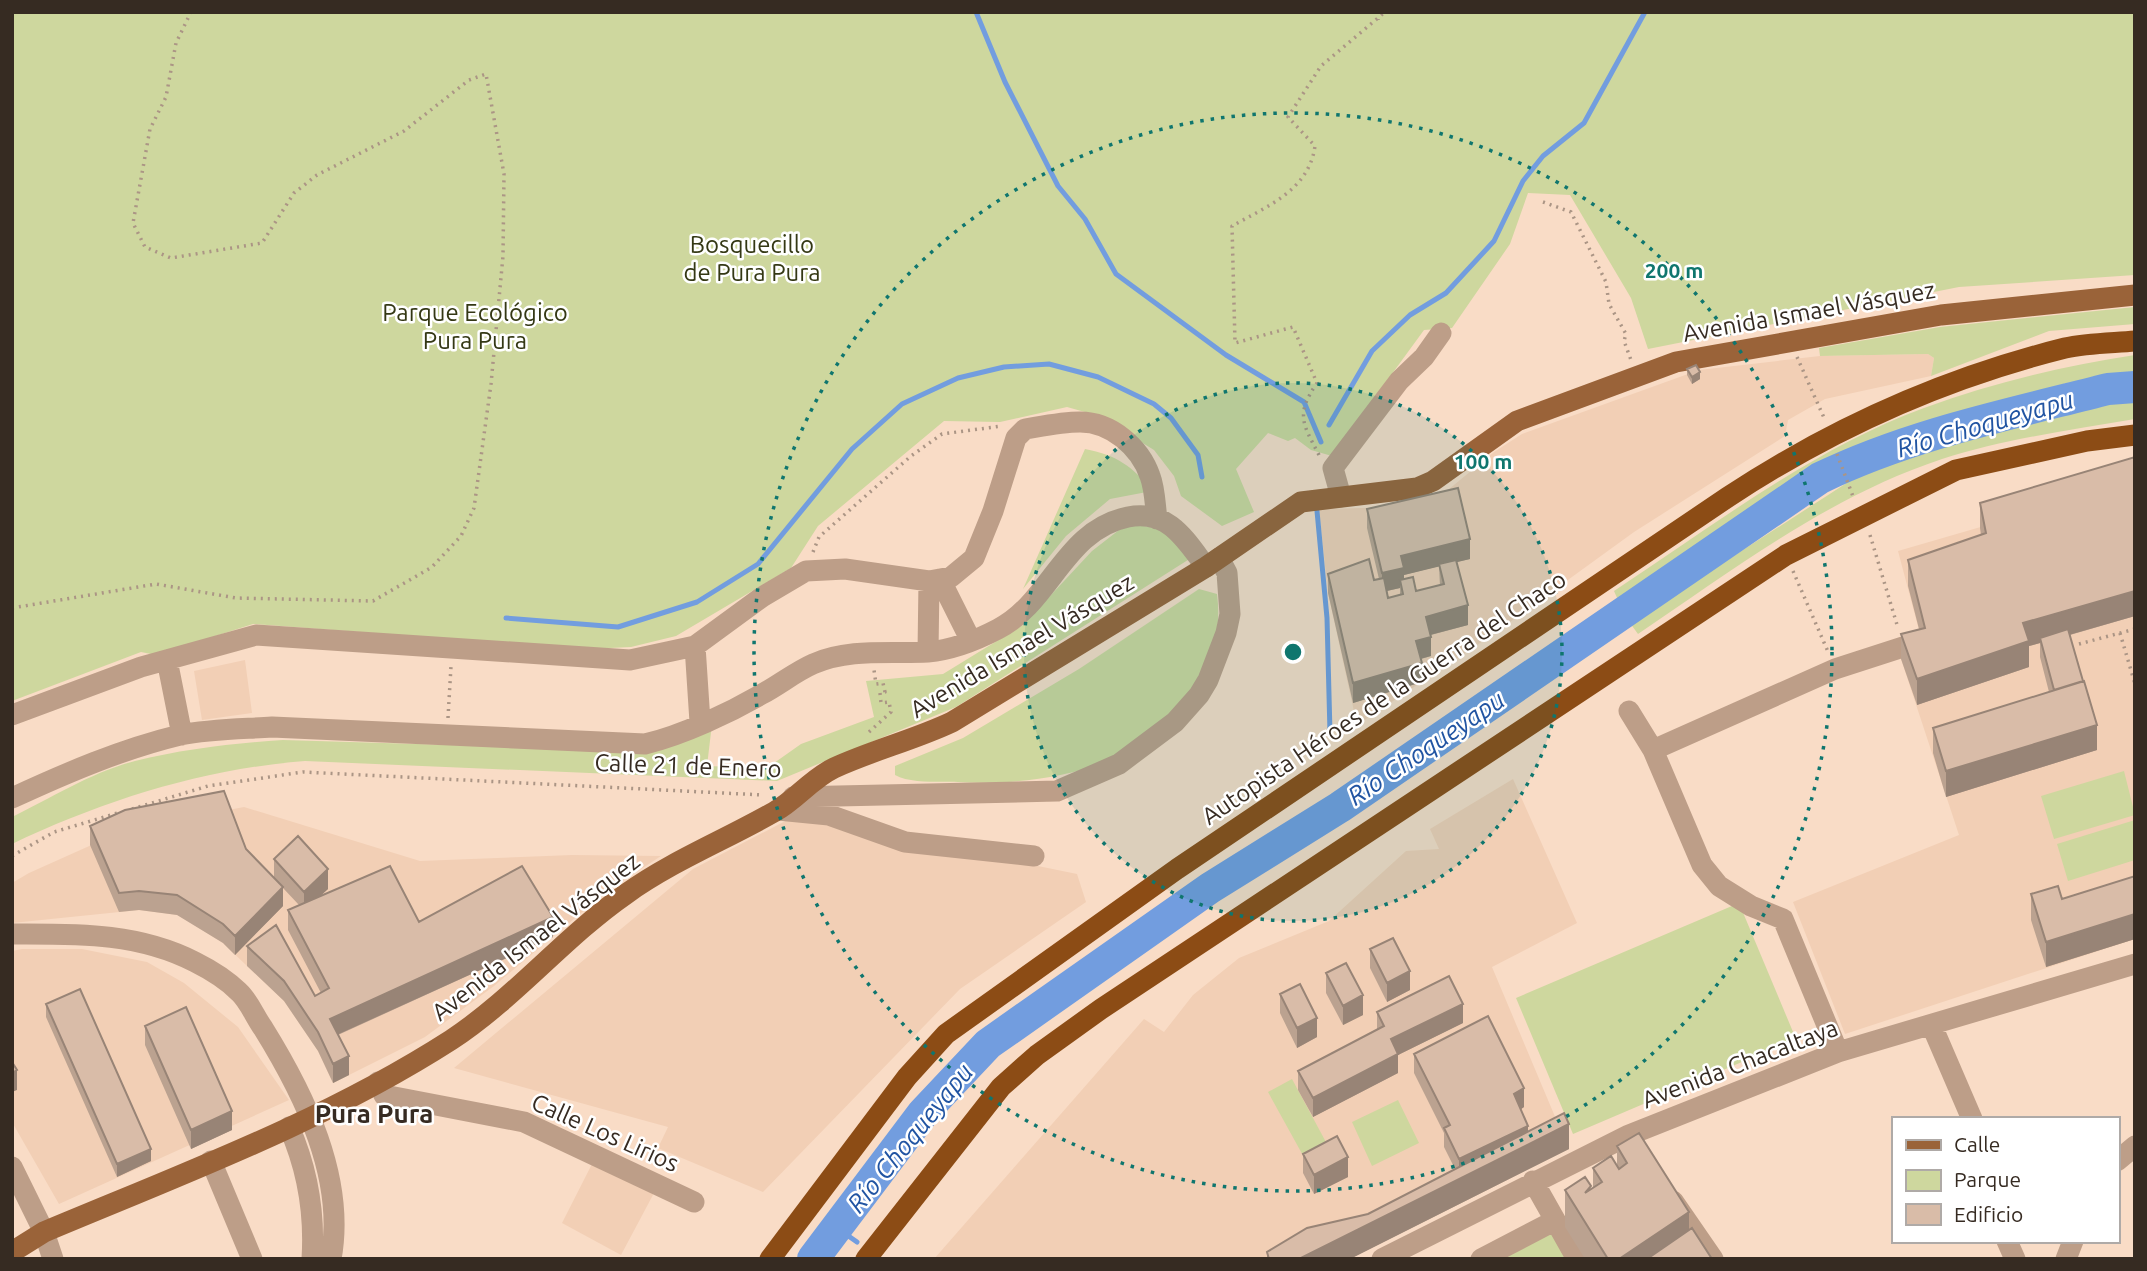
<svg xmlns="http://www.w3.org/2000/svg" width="2147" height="1271" font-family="Ubuntu,sans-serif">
<rect width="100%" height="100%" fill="#f9dcc6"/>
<!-- built -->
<path fill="#f2cfb5" d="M1928,354L1934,358L1931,376L1825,399L1788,420L1785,436L1634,532L1492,635L1357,725L1328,593L1319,509L1407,507L1437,499L1494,452L1522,434L1699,370L1820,356Z
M2135,482V939L1845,1034L1793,902L1959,835L1901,659L1925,653L1898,551Z
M245,660L252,713L202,720L194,671Z
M1513,779L1577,923L1492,967L1564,1138L1298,1259H934L1144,1019L1164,1032L1193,995L1239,958L1329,921L1406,851L1439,849L1430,829Z
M244,807L420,861L572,855L661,856L606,892L494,986L425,1037L333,1083L318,1051L284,1001L223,943L178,915L139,910L12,923V883L29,873L125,830Z
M795,816L1077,874L1086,902L960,989L763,1192L658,1148L668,1127L454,1068L693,869Z
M22,949H82L147,962L184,983L238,1027L289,1100L59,1204L12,1122V951Z
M593,1162L654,1193L621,1255L562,1223Z"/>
<!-- green -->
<path fill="#ced79e" d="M12,12H2135V275L1959,287L1648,349L1631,298L1570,195L1528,193L1510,244L1452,328L1424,330L1332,456L1311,450L1295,438L1288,441L1268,433L1236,469L1254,512L1222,526L1181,496L1174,476L1154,450L1099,416L1067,407L1000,422L944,421L818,526L791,568L676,636L631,647L588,649L253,624L156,655L141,652L12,701Z
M2135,307V324L2049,331L1931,376L1934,358L1928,354L1820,356L1819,348L1940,327Z
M2135,355V375L2067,383L1931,421L1851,451L1622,609L1614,591C1713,526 1812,449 1924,408C1992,383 2063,366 2135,355Z
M2135,399V419C2071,430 2003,439 1942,459C1830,496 1734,569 1638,634L1630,623L1856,477L1937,444L2082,408Z
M1085,449C1116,455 1133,466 1152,491L1110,499L1066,536L1023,589Z
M1128,523L1165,530L1191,558L956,707L777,781L305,761C203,769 105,800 12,844V817C51,798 92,772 135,761C183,749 234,743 283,740L654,751L712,724L707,766L767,768L801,744L874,717L866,681L943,674L1023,625L1092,551Z
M1199,589L1217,594C1222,632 1212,662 1189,693C1182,702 1176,714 1167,723C1117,774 1026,786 958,782C940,781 911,784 895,775V766L963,738L1079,669Z
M2124,771L2135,815L2054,839L2041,796Z
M2135,820V860L2068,881L2057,844Z
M1739,903L1796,1039L1573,1134L1516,998Z
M1292,1079L1334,1157L1311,1170L1268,1092Z
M1398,1100L1419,1143L1372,1166L1352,1122Z
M1554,1228L1570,1259H1496Z"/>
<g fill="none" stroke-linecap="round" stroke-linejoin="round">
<!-- stream -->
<path stroke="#729ddf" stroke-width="5" d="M976,12L1005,82L1058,186L1085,219L1116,274L1226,355L1304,402L1321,442
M1329,425L1372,351L1410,315L1446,293L1494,241L1523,181L1543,156L1584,123L1645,12
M1317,511L1327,618L1330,733
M506,618L618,627L697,602L758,564L852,449L902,404L958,378L1004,367L1049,364L1098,377L1154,404L1171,418L1198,455L1202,477
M837,1228L857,1242"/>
<!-- river -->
<path stroke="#729ddf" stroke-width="32" d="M813,1259L923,1113L988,1044L1210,888L1340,807L1820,478C1911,434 2010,414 2108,389L2135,387"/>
<!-- path -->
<path stroke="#ab9585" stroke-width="3.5" stroke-dasharray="2 5" stroke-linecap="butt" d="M1378,12V20
M1543,202L1571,212L1606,282L1609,304L1626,334L1624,341L1631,360
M1797,357L1825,420
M1837,454L1854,499
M1319,455C1303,424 1295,415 1317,383L1293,327L1235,343L1232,226C1268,206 1309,190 1315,146L1288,117L1321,66L1385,12
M1870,535L1898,628
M813,552L819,537L911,456L942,434L1002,426
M1793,571L1829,654
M12,608L156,584L236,598L373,601L432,567L461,536L474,508L491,384L503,256L504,174L486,74L469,80L404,131L317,175L294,193L262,243L171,258L145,247L133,223L150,129L166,97L176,43L191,12
M2120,633L2135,684
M2079,644L2135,629
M448,718L451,666
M869,732L891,712L889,702L881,703L880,693L885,692L883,683L876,684L874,670
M132,809L208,786L303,772L763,795
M12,856L54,832L121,812"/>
<!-- minor -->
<path stroke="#bd9e88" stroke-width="21" d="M1341,497L1333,468L1399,381L1424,357L1441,333
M940,579L971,641
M695,646L700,722
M928,652L929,581
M167,660L182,735
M1629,711L1653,750L1702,865L1719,886L1751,906L1783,919L1838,1052
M12,715L141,667L256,635L630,660L695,646L762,597L806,571L845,569L929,581L951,577L974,558L993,511L1016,438L1025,429C1043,426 1062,422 1080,422C1111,422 1140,447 1150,476C1155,489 1155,505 1157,519
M1653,750L1835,669L1903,647
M793,797L1057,791L1119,764L1175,722L1199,695L1208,680L1226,633L1230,614L1227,573L1219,558
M12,798C66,773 122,749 180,735C210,729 242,729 272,727L645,744C683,735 729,713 762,694C779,685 795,672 813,664C849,648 890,654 928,652C952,650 977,640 998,629C1051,602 1064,530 1128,517C1168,509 1185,539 1206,567
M778,810L829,815L905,842L1034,856
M12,934C75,934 137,932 195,962C209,969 228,981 239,992C249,1001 255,1017 263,1028C304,1094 346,1178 331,1259
M1932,1026L1972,1119
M378,1082L384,1095L524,1122L694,1202
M289,1127C308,1170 315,1212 312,1259
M211,1161L252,1259
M2117,1161L2135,1146
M12,1167L44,1232L53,1259
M1533,1181L1577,1259
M1673,1201L1713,1259
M2007,1241L2015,1259
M1382,1259L1629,1135L1838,1052L2135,964
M1481,1259L1554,1221
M2066,1259L2073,1241"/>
<!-- major -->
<path stroke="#9a6339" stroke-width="21" d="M12,1252L44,1232C182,1174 325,1121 451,1040C515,998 564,937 626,894C672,861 725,840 774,812C796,800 811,779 834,768C873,750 914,740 952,722L1206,567L1301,502L1417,488L1433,481L1517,421L1676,362L1941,315L2135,295"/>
<!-- highway -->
<path stroke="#8c4c15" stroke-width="21" d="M770,1259L907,1077L946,1034L1177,869L1728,497C1831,429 1945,378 2065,348C2087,343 2112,343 2135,341
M866,1259L1001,1087L1037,1055L1101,1009L1786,555L1956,470L2087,441L2135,435"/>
</g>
<!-- wall -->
<path fill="#bba290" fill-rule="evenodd" d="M1687,369L1700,379L1692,384L1687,375Z
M2135,457V616L2070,635L2097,750L1946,797L1933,753V728L2049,692L2040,657V643L2029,646V667L1917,705L1901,659V634L1919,629L1908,586V560L1981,535L1980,528V503Z
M1367,509L1470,559L1456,562L1468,625L1431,635V656L1421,659L1422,682L1353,703L1328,593V574L1374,580L1379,579L1367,528ZM1439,566L1440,586L1416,591L1404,579V575ZM1400,588V595L1388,598L1387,591Z
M90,826L246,849L274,878V859L328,889L320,896L419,922L553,937L338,1035L349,1075L333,1083L318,1051L284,1001L247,966V946L315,996L321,993L288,930V910L299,905L283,888V906L235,955L223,943L177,915L139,910L119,912L90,845Z
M2135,876V939L2046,967L2031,920V894L2062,899Z
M1370,949L1410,990L1387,1002L1370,968Z
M1326,973L1363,1015L1343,1025L1326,993Z
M1280,994L1317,1037L1297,1048L1280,1013Z
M46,1004L151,1161L117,1177L46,1017Z
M1377,1012L1463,1023L1398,1055V1073L1313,1117L1298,1090V1071L1377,1030Z
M145,1026L232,1130L191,1149L145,1045Z
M1414,1054L1524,1107L1521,1109L1528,1131L1569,1149L1350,1259H1267V1252L1368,1214L1455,1169L1444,1147V1133L1414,1073Z
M1617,1146L1689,1230L1712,1259H1585L1565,1227V1190L1591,1189L1593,1188V1168L1617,1166Z
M1303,1154L1348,1177L1314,1194L1303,1173Z"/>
<!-- shaded-wall -->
<path fill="#988476" d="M1700,372V379L1692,384V377Z
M1470,539V559L1404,575V587L1400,580V588L1382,592V573L1401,556Z
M2135,591V616L2041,643L2040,638V643L2029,646V667L1917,705V679L2023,623Z
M1468,605V625L1426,636V617Z
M1431,637V656L1416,660V641Z
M1422,663V682L1353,703V683Z
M2097,725V750L1946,797V771Z
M328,869V889L304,911V892Z
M283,887V906L235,955V936Z
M2135,914V939L2046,967V942Z
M553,917V937L330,1038V1019Z
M1410,971V990L1387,1002V983Z
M1363,995V1015L1343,1025V1006Z
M1463,1004V1023L1398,1055V1073L1313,1117V1098L1391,1039Z
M1317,1018V1037L1297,1048V1028Z
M349,1056V1075L333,1083V1064Z
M17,1070V1090L12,1092V1073Z
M1524,1088V1107L1514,1114V1094Z
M232,1111V1130L191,1149V1130Z
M1569,1124V1149L1350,1259H1299L1459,1178V1159L1528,1126V1144Z
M151,1149V1161L117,1177V1164Z
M1348,1157V1177L1314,1194V1175Z
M1689,1212V1249L1675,1259H1619Z"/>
<!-- building -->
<path fill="#d9bca8" stroke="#988476" stroke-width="2" d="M1696,365L1700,372L1692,377L1687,369Z
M2135,457V591L2023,623L2029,641L1917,679L1901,634L1925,628L1908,560L1986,533L1980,503Z
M1458,488L1470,539L1401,556L1404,568L1382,573L1367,509Z
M1369,559L1374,580L1384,578L1388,598L1403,594L1400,580L1413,577L1416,591L1444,584L1439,564L1456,560L1468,605L1426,617L1431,637L1416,641L1422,663L1353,683L1328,574Z
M2068,629L2083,681L2054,690L2040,638Z
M2084,681L2097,725L1946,771L1933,728Z
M224,791L246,849L283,887L235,936L223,924L177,895L139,891L119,893L90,826L125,810Z
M298,836L328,869L304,892L274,859Z
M390,866L419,922L522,866L553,917L330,1019L349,1056L333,1064L318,1032L284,981L247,946L276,925L315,996L329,988L288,910Z
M2135,876V914L2046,942L2031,894L2058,886L2062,899Z
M1393,938L1410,971L1387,983L1370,949Z
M1346,963L1363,995L1343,1006L1326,973Z
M1449,976L1463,1004L1391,1039L1398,1054L1313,1098L1298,1071L1384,1026L1377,1012Z
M1300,984L1317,1018L1297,1028L1280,994Z
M80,989L151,1149L117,1164L46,1004Z
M186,1007L232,1111L191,1130L145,1026Z
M1488,1016L1524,1088L1514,1094L1528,1126L1459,1159L1444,1128L1450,1125L1414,1054Z
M12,1062L17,1070L12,1073Z
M1564,1113L1569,1124L1299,1259H1269L1267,1252L1307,1228L1368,1214Z
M1639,1133L1689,1212L1619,1259H1608L1565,1190L1585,1177L1591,1186L1585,1193L1602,1182L1593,1168L1611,1156L1619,1169L1627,1163L1617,1146Z
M1337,1136L1348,1157L1314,1175L1303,1154Z
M1692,1228L1712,1259H1647Z"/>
<!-- distance rings -->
<circle cx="1293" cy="652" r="269" fill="#0f766e" fill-opacity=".12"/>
<g fill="none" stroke="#0f766e" stroke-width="3.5" stroke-dasharray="3.5 7">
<circle cx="1293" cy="652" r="269"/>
<circle cx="1293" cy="652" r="539"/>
</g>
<g text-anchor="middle" stroke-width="5" stroke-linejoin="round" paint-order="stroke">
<!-- park labels -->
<g font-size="24" fill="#343814" stroke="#fff">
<text x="752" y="253">Bosquecillo<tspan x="752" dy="28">de Pura Pura</tspan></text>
<text x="475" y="321">Parque Ecológico<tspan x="475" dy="28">Pura Pura</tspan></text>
</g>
<!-- street labels -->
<g font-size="24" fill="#362b22" stroke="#fff">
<text transform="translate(1809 312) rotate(-10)" y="8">Avenida Ismael Vásquez</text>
<text transform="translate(1022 646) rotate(-31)" y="8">Avenida Ismael Vásquez</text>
<text transform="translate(1384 698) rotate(-34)" y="8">Autopista Héroes de la Guerra del Chaco</text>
<text transform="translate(688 766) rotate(2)" y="8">Calle 21 de Enero</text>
<text transform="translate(536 937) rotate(-38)" y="8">Avenida Ismael Vásquez</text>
<text transform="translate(1740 1064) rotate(-21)" y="8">Avenida Chacaltaya</text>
<text transform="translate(605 1133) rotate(24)" y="8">Calle Los Lirios</text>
</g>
<!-- water labels -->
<g font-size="26" font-style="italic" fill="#2154a2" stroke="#fff">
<text transform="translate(1985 424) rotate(-16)" y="9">Río Choqueyapu</text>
<text transform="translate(1426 748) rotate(-34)" y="9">Río Choqueyapu</text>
<text transform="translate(910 1138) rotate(-51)" y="9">Río Choqueyapu</text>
</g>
<!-- neighbourhood labels -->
<g font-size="26" font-weight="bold" fill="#362b22" stroke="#fff">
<text x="374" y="1123">Pura Pura</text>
</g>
</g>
<circle cx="1293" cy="652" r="10" fill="#0f766e" stroke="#fff" stroke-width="3.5"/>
<g font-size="21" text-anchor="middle" font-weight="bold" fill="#0f766e" stroke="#fff" stroke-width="5" stroke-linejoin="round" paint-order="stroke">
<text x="1674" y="278">200 m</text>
<text x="1483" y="469">100 m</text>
</g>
<!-- border -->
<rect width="2147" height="1271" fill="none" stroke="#362b22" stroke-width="28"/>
<!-- legend -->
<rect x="1892" y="1117" width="228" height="126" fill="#ffffff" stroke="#afaaa7" stroke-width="2"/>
<rect x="1906" y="1140" width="35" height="10" fill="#9a6339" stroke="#afaaa7" stroke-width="2"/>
<text x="1954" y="1152" font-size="21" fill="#362b22">Calle</text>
<rect x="1906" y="1170" width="35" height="21" fill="#ced79e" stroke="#afaaa7" stroke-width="2"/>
<text x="1954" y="1187" font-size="21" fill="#362b22">Parque</text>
<rect x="1906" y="1204" width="35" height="21" fill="#d9bca8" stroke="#afaaa7" stroke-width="2"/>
<text x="1954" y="1222" font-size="21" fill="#362b22">Edificio</text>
</svg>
